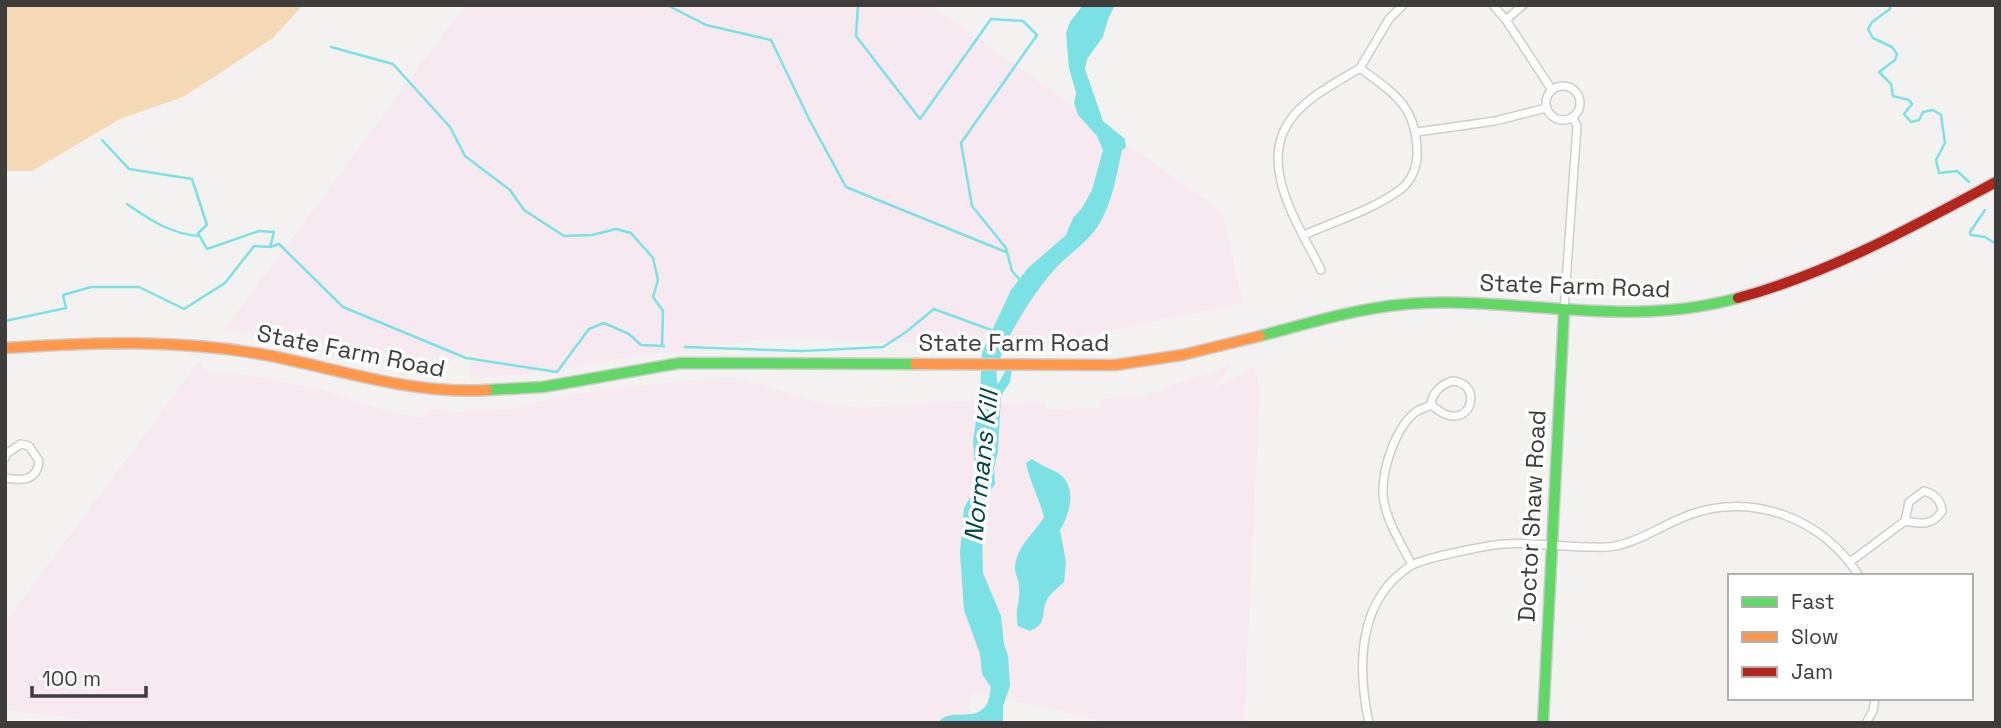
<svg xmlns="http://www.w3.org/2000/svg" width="2001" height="728" font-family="'Space Grotesk',sans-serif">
<rect width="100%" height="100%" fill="#f4f2f1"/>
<!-- industrial -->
<path fill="#f6e9f0" d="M465,5H931L1222,212L1243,303L1074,338L912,343L767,339L724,345H703L679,352L654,354L526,374L470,378L471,355L462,353L430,374L411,368L301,346L265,336L224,330Z
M199,361L204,372L249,375L320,390L376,408L420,418L434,408L449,412L510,409L563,396L612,388L731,377L824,404L860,408L963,401L1008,404L1046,402V409L1100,408V399L1144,396L1231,365L1215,387L1254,367L1260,390L1244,723H1113L972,692L968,708L980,723H113L5,710V623Z"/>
<!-- green -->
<path fill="#f5d9b7" d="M5,5H303L273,38L183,97L120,119L32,171H5Z"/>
<!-- water -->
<path fill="#7ce1e5" d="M1083,5H1115L1108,19L1103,37L1087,59L1085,69L1103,121L1125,139L1126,148L1122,150C1116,177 1113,201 1098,226C1086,244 1067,255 1053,271C1036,290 988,360 998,384L1014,356L1010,382L1001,396L998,451L994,468L995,484L986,498L982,529L983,573L1001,616L1004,645L1008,655L1010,686L1003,706V723H938C949,706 975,724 987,704C989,701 990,692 991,687L982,674L980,654L964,610L960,553L964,508L974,491L976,477L973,442L980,392L982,352L1011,290L1028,268L1066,235L1073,218L1082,208L1092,190L1103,150L1097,136L1078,115L1074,103L1076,93L1069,68L1066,33L1070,22Z
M1032,459C1040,465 1049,468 1058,473C1078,486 1070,514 1060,530L1066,562L1064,582C1059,587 1052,592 1048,598C1039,613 1050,622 1030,631L1018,626C1014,609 1021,601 1019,587C1019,581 1016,576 1015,570C1014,548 1034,534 1044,517C1039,498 1030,482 1026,463Z"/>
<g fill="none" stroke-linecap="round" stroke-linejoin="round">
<!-- stream -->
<path stroke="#7ce1e5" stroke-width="2.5" d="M667,5L706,25L771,40L810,121L846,187L1006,252
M858,5L856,36L920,119L991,19L1023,21L1037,35L961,143L972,206L1006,248L1012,271L1020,280
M1890,5V9L1872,22L1868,29L1873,38L1892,47L1897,54L1895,60L1879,72L1891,84L1893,96L1909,100L1912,104L1904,114L1911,122L1919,120L1923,112L1933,110L1941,115L1945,143L1936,160L1939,173L1957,171L1969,182
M331,47L393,64L450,127L465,156L510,190L524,210L564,236L592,235L616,229L631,233L653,258L658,280L653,297L663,311L662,346
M102,140L129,169L192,179L207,225L198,233L207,249L259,231L274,232L270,247
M127,204C150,220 171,234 199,236
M1985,210L1970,232L1971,235L1985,237L1996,244
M5,321L66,308L63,295L91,287H139L184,309L225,283L254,246L270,247L279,244L343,307L466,358L557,372L589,329L604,323L629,334L641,345L664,346
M685,347L802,351L883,347L906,332L934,309L994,331"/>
<!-- street casing -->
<g stroke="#cecdcc" stroke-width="10">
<path id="street" d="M1493,5L1506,20L1552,90
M1506,20L1523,5
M1360,68L1389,19L1403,5
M1546 103a17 17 0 1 1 34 0a17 17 0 1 1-34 0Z
M1417,132L1495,121L1546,108
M1304,235C1335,221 1373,210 1401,189C1412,180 1418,166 1417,151C1416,105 1393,93 1360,68C1337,82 1311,95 1294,115C1254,162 1299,225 1321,270
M1564,311L1577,126L1573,118
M1452,381C1479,382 1475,418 1452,416C1444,416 1437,409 1431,405C1432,392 1441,385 1452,381Z
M5,458L7,453L21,444L29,446L39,461C37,481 22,481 5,478
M1924,491C1935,494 1941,500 1942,511C1933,526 1920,524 1905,521L1909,502Z
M1850,562L1905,521
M1412,565C1401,543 1385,519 1383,495C1382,469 1395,427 1417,411C1421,409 1427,407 1431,405
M1369,723C1357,667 1357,599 1412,565C1424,558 1488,545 1504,544C1532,542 1561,547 1589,547C1597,547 1607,548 1615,546C1641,541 1664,524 1689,515C1752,491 1824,519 1859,576
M1866,723L1873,711L1875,698"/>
</g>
<!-- fast casing -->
<g stroke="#cecdcc" stroke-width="13">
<path id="fast" d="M1260,336C1314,322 1367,305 1423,303C1530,299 1630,328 1738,298
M487,390L543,387L680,363L915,364
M1543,723L1564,311"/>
</g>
<!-- slow casing -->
<g stroke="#cecdcc" stroke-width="13">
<path id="slow" d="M5,348C93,342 179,339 266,355C340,369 411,395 487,390
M915,364L1115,365L1182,355L1260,336"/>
</g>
<!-- jam casing -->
<g stroke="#cecdcc" stroke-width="13">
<path id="jam" d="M1738,298C1830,273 1912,227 1996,182"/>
</g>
<!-- street -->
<use href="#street" stroke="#fdfdfd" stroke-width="7"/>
<!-- fast -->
<use href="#fast" stroke="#63d668" stroke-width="10"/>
<!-- slow -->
<use href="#slow" stroke="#ff974d" stroke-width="10"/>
<!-- jam -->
<use href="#jam" stroke="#b3261e" stroke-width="10"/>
</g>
<g text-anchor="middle" stroke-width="7" stroke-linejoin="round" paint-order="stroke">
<!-- street labels -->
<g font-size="24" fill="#3e3d3c" stroke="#fff">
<text transform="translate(1575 286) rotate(2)" y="8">State Farm Road</text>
<text x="1014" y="351">State Farm Road</text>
<text transform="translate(351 351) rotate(11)" y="8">State Farm Road</text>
<text transform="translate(1532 516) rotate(-87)" y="8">Doctor Shaw Road</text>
</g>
<!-- water labels -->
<g font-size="26" font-style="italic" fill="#014548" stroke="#fff">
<text transform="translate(981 466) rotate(-84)" y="9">Normans Kill</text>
</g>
</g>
<!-- border -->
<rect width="2001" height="728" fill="none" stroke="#3e3d3c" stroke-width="14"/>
<!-- legend -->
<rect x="1728" y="574" width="245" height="126" fill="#ffffff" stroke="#b2b1b1" stroke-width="2"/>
<rect x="1742" y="597" width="35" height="10" fill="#63d668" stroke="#b2b1b1" stroke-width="2"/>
<text x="1791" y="609" font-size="21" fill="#3e3d3c">Fast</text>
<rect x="1742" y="632" width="35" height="10" fill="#ff974d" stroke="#b2b1b1" stroke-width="2"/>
<text x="1791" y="644" font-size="21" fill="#3e3d3c">Slow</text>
<rect x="1742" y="667" width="35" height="10" fill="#b3261e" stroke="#b2b1b1" stroke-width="2"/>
<text x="1791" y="679" font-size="21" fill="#3e3d3c">Jam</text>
<!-- scale -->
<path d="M32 686v10h114v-10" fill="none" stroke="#3e3d3c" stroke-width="3.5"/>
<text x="42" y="686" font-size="21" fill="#3e3d3c" stroke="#ffffff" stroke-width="5" paint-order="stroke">100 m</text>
</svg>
